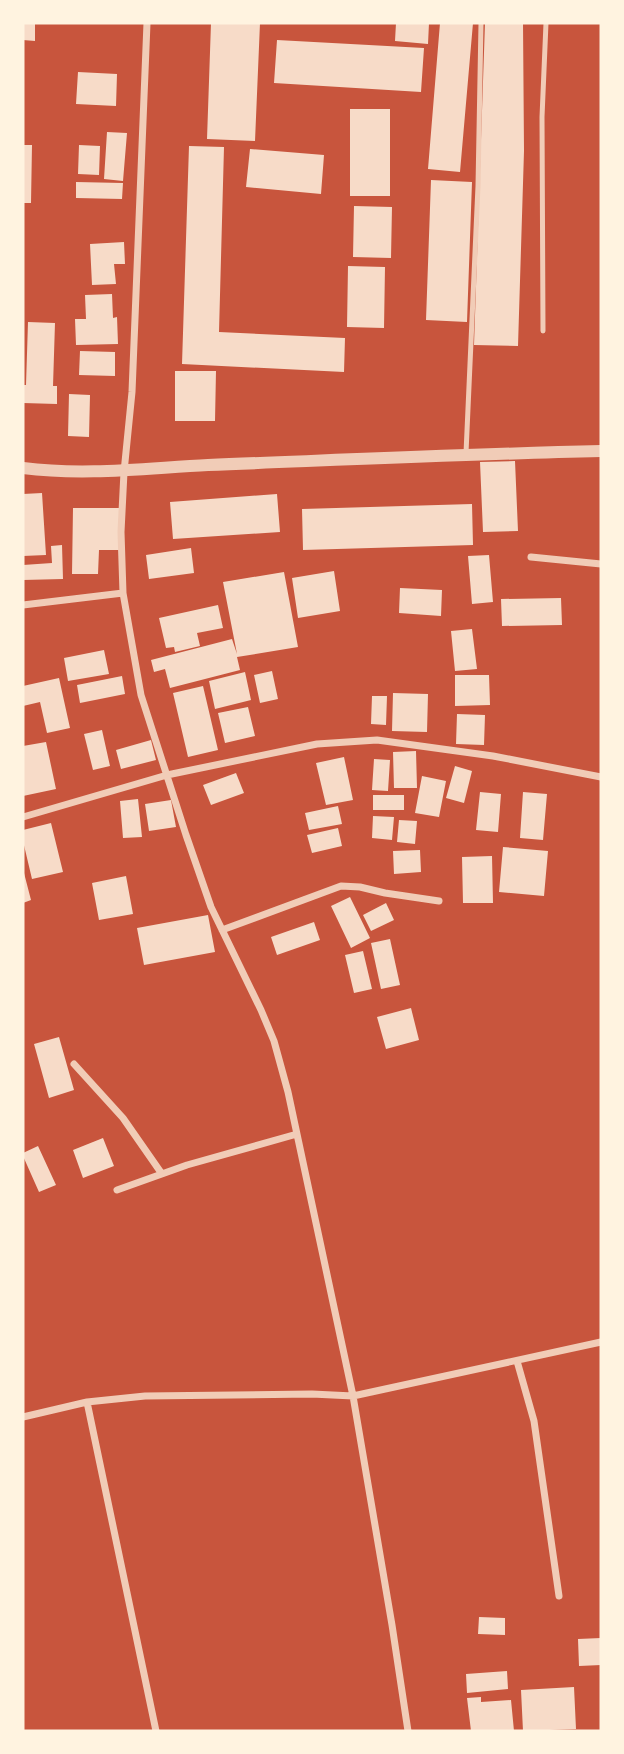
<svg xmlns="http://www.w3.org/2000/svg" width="624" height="1754" font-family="'DejaVu Sans',sans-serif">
<rect width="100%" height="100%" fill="#c8553d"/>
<!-- building -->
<path fill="#f7dbc8" d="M23,23H35V41L23,40Z
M211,23H260L255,141L207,139Z
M396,23H429L428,44L395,41Z
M440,23H473L460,172L428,169Z
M485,23H523L524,151L518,346L474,345Z
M277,40L424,48L421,92L274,83Z
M78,72L117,74L116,106L76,104Z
M350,109H390V196H350Z
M107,132L127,133L123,181L104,179Z
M23,145H32L31,203H23Z
M79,145L100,146L99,175L78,174Z
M189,146L224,147L219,332L345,338L344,372L182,364Z
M250,149L324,155L321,194L246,187Z
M431,180L472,182L467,322L426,320Z
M76,182L123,183L122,199L76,198Z
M354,206L392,207L391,258L353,257Z
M124,242L125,264H114L116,284L92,285L90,244Z
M348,266L385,267L384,328L347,327Z
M112,294L113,318L117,317L118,344L76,345L75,319H86L85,295Z
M28,322L55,323L53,386H57V404L23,403V385H26Z
M80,351L115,352V376L79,375Z
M175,371H216L215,421H175Z
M69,394L90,395L89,437L68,436Z
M515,461L518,531L483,532L480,462Z
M42,493L46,555L23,556V494Z
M277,494L280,532L173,539L170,502Z
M472,504L473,545L303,550L302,509Z
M73,508H119V550H99L98,574H72Z
M62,545L63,579L23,580V565L52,563L51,546Z
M191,548L194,573L149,579L146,555Z
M489,555L493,602L472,604L468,556Z
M334,571L340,611L298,618L292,578Z
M284,572L298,647L237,657L240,670L170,688L165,669L154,672L151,660L232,639L237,654L223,582Z
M400,588L442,590L441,616L399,613Z
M561,598L562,625L502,626L501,599Z
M218,605L223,628L197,633L200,646L175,652L174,647L166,648L159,618Z
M472,629L477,669L455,671L451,631Z
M104,650L109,674L68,681L64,658Z
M272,671L278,699L260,703L254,675Z
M245,672L251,700L215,709L209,681Z
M455,675H489L490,705L455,706Z
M122,676L125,694L80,703L77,685Z
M59,678L70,728L47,733L40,702L23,706V686Z
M203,686L218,750L188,757L173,693Z
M393,693L428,694L427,732L392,731Z
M372,696H387L386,725L371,724Z
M248,707L255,736L225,743L218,713Z
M457,714L485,715L484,745L456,744Z
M102,730L110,766L93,770L84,734Z
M151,740L156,760L121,769L116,750Z
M46,742L56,789L23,796V746Z
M416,751L417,788H394L393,752Z
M344,757L353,800L326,805L316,763Z
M374,759L390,760L388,791L372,790Z
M455,766L472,771L464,803L446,798Z
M236,773L244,793L211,805L203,785Z
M422,776L446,781L439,817L415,813Z
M480,792L501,794L498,832L476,830Z
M523,792L547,794L543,840L520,838Z
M373,795H404V810H373Z
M138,799L142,837L123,838L120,801Z
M171,800L176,827L149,831L145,804Z
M338,806L342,824L309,830L305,813Z
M373,816L394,817L392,840L372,838Z
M399,820L417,821L415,844L397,842Z
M51,823L63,872L32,879L23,841V830Z
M338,828L342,846L312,853L307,835Z
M503,847L548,851L544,896L499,892Z
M420,850L421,872L394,874L393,851Z
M492,856L493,903H463L462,857Z
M24,873L31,900L23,903V874Z
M126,876L133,914L99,920L92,883Z
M350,897L370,938L351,948L331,906Z
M386,903L394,920L371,931L363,915Z
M208,915L215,952L144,965L137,928Z
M314,922L320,940L277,955L271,937Z
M390,939L400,985L381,989L371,943Z
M363,951L372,989L354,993L345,955Z
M411,1008L419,1040L386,1049L377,1017Z
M59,1037L74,1090L49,1098L34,1044Z
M103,1138L114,1166L83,1178L73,1150Z
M38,1146L56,1185L39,1192L23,1156V1153Z
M479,1617L505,1618V1635L478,1634Z
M601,1638V1665L579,1666L578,1639Z
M507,1671L508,1689L467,1693L466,1674Z
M574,1687L576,1729L523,1731L521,1690Z
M481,1697V1702L511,1700L514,1731H471L467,1698Z"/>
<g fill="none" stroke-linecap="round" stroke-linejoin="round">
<!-- service -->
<path stroke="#f1ccb7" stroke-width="5" d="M543,331L542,117L546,23
M466,453L478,186L481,23"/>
<!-- minor -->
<path stroke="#f1ccb7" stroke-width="7" d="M147,23L132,392L124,472L121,532L123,593L141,695L186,835L211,907L261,1010L274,1041L288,1092L353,1396L392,1625L408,1731
M531,557L601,564
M23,605L123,593
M23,817L167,775L317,744L377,740L493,756L601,777
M222,930L341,886L360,887L385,893L439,901
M74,1064L123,1118L162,1174
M117,1190L187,1165L297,1134
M517,1361L534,1421L559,1596
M87,1402L156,1731
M23,1417L87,1402L145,1396L312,1394L353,1396L601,1342"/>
<!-- tertiary -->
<path stroke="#f1ccb7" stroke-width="12" d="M23,468C85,476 147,468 208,465C339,460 470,454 601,451"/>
</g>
<!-- border -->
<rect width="624" height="1754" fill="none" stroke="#fff3e0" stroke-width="49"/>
</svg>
